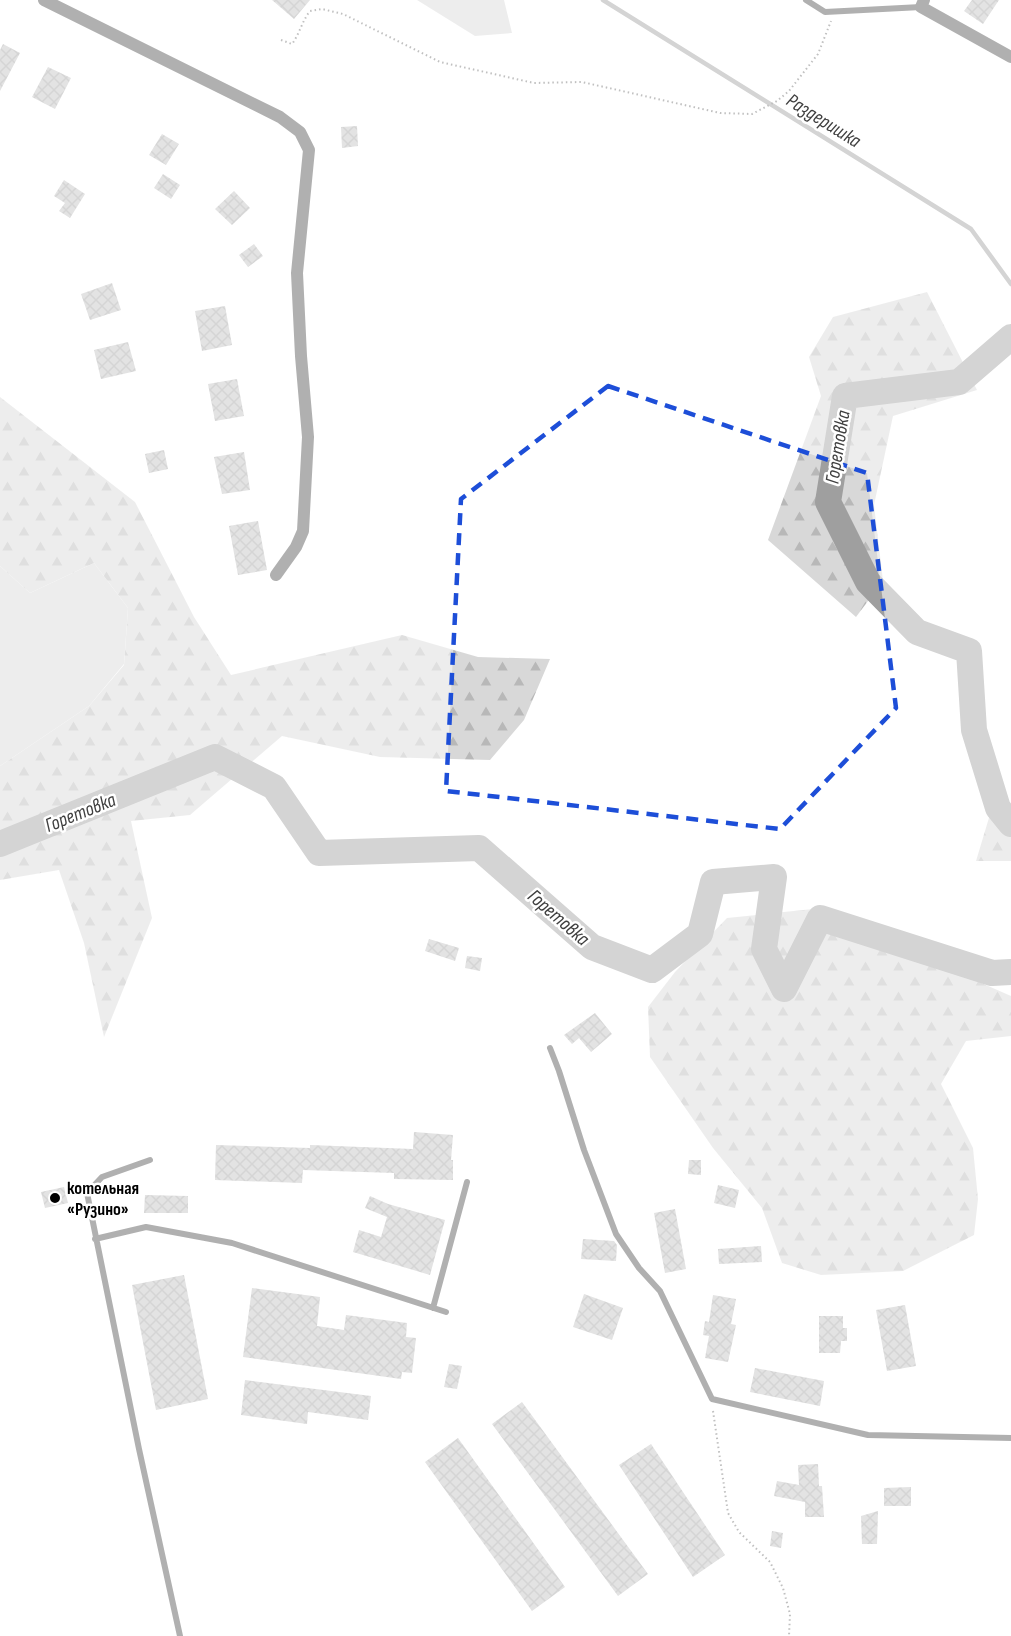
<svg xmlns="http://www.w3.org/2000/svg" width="1011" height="1636" font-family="'Sofia Sans Condensed',sans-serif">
<defs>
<pattern id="forest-firs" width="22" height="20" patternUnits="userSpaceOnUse" patternTransform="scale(1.5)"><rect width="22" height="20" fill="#d8d8d8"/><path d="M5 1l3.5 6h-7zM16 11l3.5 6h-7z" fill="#b8b8b8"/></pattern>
<pattern id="building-cross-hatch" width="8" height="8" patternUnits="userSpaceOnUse" patternTransform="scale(1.5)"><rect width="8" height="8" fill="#c0c0c0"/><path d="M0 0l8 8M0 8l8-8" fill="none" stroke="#a3a3a3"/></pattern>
</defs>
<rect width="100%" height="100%" fill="#fff"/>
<!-- grass -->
<path fill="#d8d8d8" d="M417,0H504L512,33L475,36Z
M94,563L128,608L124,664L89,706L0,766V566L30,593Z"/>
<!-- forest -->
<path fill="url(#forest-firs)" d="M927,292L977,390L893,416L874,505L883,581L856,617L768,540L821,396L809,357L833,317Z
M0,397L135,502L194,617L231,675L402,635L478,657L550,659L524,720L490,760L380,757L282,736L190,815L131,821L152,918L104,1037L84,943L59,870L0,880V766L89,706L124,665L128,608L94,563L30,593L0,566Z
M991,811L1011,815V861H976Z
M813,909L1011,996V1036L966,1041L941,1084L973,1148L978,1199L974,1235L903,1271L821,1275L782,1263L762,1208L713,1148L650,1057L648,1007L675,972L727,918Z"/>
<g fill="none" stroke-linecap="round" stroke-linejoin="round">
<!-- stream -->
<path stroke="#9f9f9f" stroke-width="4.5" d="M603,0L971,229L1011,284"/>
<!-- river -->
<path stroke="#9f9f9f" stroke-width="26" d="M1011,337L959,382L845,396L828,502L868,582L917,632L969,651L974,730L998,808L1011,824
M0,844L215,757L274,787L319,853L479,848L592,947L652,970L700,934L713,882L774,877L764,949L784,989L820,918L992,973L1011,972"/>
</g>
<!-- building -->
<path fill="url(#building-cross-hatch)" d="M272,0H310L294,19Z
M972,0H999L983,24L964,11Z
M3,44L20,53L0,91V50Z
M48,67L71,78L55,109L32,97Z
M357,126L358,146L342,148L341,127Z
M162,134L179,144L166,165L149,155Z
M163,174L180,185L171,199L154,188Z
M64,180L85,194L70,218L59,211L65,203L54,196Z
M234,191L250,208L232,225L215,209Z
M254,244L263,256L248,267L239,255Z
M112,283L121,310L90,320L81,294Z
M225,306L232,345L202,351L195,311Z
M128,342L136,371L101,379L94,350Z
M237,379L244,416L215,421L208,384Z
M164,450L168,469L149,473L145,454Z
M244,452L250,490L222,494L214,457Z
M258,521L267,570L238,575L229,526Z
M429,939L459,948L455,961L425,951Z
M467,956L482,958L480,971L465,968Z
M595,1013L612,1034L591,1052L579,1038L572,1044L564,1035Z
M414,1132L453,1135L451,1160H453V1180L394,1179V1173L303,1170L302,1183L215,1180L216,1145L310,1148V1145L413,1149Z
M689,1160H701V1175L688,1174Z
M718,1185L739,1190L735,1208L714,1203Z
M64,1187L68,1203L45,1208L41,1192Z
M145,1195L188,1196V1213H144Z
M370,1196L388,1204L445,1220L430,1275L353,1252L359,1230L381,1237L387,1217L365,1208Z
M675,1209L686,1269L665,1273L654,1213Z
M583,1239L614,1241L617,1245L616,1261L581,1259Z
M761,1246L762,1262L719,1264L718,1249Z
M184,1275L208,1399L156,1410L132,1285Z
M252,1288L320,1297L317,1326L344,1330L346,1315L407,1323L406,1337L416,1338L412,1373L402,1372L401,1379L243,1357Z
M584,1294L623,1308L612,1340L573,1327Z
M713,1295L736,1299L731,1324L736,1325L728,1362L705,1358L709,1336L703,1335L705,1321L709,1322Z
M905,1305L916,1366L887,1371L876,1310Z
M819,1316H843V1328H847V1341H841L840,1353H819Z
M449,1364L462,1366L457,1389L444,1387Z
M755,1368L824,1381L820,1406L750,1392Z
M245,1380L371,1396L368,1420L308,1412L307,1424L241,1415Z
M522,1402L648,1574L618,1596L492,1424Z
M458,1438L565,1587L532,1611L425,1462Z
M651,1444L725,1555L693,1577L619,1465Z
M818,1464L819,1486H822L824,1517H805V1502L774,1496L777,1481L799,1485L798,1465Z
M911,1487V1506H884V1488Z
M878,1511L877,1544H862L861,1516Z
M772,1531L783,1533L781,1548L770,1546Z"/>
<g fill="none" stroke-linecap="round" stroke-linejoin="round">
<!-- path -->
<path stroke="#737373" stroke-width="2" stroke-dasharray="1.5 3" stroke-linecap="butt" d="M281,40L292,44C300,33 302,21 310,11L322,9L343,14L440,62L534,83L582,82L720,113L752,114L777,101L789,91L818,54L831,21
M713,1411L728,1513L739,1532L770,1562L783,1588L790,1614L789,1636"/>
<!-- lane -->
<path stroke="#515151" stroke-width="6" d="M806,0L825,12L921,7
M550,1048L559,1071L584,1150L616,1234L639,1268L660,1291L712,1399L868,1435L1011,1438
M150,1160L102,1177L87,1193L139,1449L180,1636
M95,1239L146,1227L232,1243L446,1312
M433,1308L467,1182"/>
<!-- street -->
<path stroke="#515151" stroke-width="12" d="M44,0L280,117L300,132L309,150L297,273L301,356L308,437L303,531L296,547L276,575
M924,0L921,7L1011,57"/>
</g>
<!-- marked area -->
<path d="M0 0H1011V1636H0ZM608,386L867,473L896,708L780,829L446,791L461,499Z" fill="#fff" fill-opacity=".55" fill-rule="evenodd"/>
<path fill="none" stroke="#1d4ed8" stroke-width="4.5" stroke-dasharray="12 8" stroke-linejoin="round" d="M608,386L867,473L896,708L780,829L446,791L461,499Z"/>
<!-- markers -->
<circle fill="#000" stroke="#fff" stroke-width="2" cx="55" cy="1198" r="6"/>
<g text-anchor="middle" stroke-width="5" stroke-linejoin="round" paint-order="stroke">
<!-- poi labels -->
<g font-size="18" font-weight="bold" fill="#000" stroke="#fff" text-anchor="start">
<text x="67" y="1194">котельная<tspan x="67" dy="21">«Рузино»</tspan></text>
</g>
<!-- water labels -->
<g font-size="20" font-style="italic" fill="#404040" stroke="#fff">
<text transform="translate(824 120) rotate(32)" y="7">Раздеришка</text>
<text transform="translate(837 447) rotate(-81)" y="7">Горетовка</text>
<text transform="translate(80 812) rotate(-22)" y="7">Горетовка</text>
<text transform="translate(559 917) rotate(41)" y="7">Горетовка</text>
</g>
</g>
</svg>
